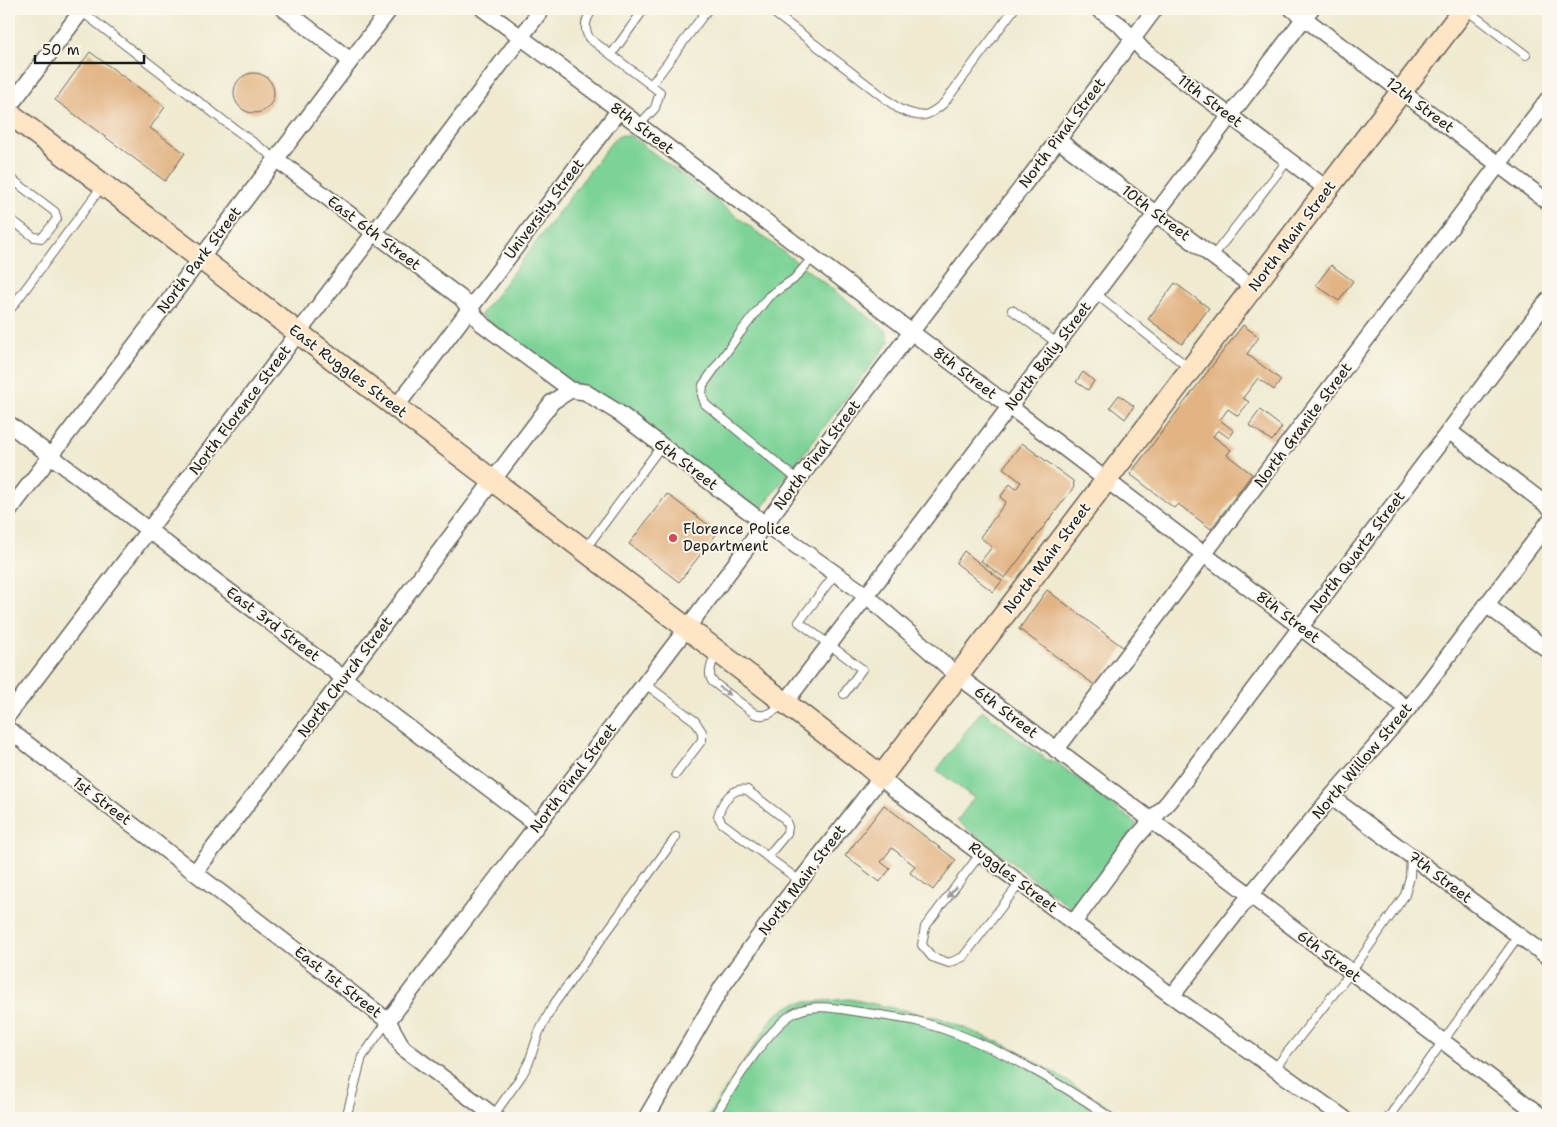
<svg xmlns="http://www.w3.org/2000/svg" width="1557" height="1127" font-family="'Shantell Sans',sans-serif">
<rect width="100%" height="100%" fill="#fbf7ec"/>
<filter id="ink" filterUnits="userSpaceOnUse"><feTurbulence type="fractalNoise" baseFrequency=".02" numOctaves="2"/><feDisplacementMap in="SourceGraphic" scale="10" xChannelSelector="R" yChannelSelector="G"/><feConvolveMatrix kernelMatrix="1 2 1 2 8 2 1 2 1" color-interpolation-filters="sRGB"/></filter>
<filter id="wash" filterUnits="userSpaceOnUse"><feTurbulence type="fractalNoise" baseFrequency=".0096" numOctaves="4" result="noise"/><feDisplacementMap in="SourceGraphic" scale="20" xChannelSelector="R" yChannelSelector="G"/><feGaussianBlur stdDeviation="1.12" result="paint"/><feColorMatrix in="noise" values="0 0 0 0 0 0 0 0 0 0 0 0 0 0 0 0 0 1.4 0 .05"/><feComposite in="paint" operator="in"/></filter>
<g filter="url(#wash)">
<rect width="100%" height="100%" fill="#efead0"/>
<!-- green -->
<path fill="#7dd397" stroke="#4c785a" d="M622,135L631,136L886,330L889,342L761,509L754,512L574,385L480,316L614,139Z
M982,710L1047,760L1056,762L1137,824L1073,909L957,821L974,798L937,770Z
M850,999L940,1018L1015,1049L1127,1118H707L774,1016L795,1003Z"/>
<g id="blocks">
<!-- building -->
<path fill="#e2b484" d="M90,52L165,107L150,128L185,153L165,181L55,100Z
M234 93a20 20 0 1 1 40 0a20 20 0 1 1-40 0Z
M1331,265L1353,281L1339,301L1316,285Z
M1175,283L1209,308L1182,344L1148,319Z
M1243,325L1259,337L1247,354L1281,380L1274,390L1258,378L1243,398L1249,402L1238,416L1228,409L1220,420L1234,431L1229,438L1218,430L1213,436L1231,450L1227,455L1252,474L1211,529L1178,504L1174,508L1130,474Z
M1083,372L1094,381L1088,390L1076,382Z
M1119,395L1134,406L1125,419L1110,407Z
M1260,410L1282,427L1272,441L1249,425Z
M1022,443L1073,481L1074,487L1005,578L981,561L992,547L980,537L1006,502L1000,497L1010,484L1016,489L1021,482L1003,468Z
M667,494L718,532L679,582L629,544Z
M964,551L1002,581L993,592L956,563Z
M1047,590L1124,648L1096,686L1019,629Z
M884,805L956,860L933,890L910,873L915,866L892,848L881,862L890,869L880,882L845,856Z"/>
</g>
</g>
<g filter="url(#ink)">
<use href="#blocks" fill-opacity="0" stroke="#66645b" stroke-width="1"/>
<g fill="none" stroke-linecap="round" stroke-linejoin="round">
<!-- lane casing -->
<g stroke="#66645b" stroke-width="10">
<path id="lane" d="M593,9C586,19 583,26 589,38L660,92L655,108L639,125
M769,9L899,109C921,118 926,119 944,103L1014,9
M1465,9L1526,55
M81,11L224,121L276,159
M611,55L644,9
M651,85L708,9
M9,177L55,212L57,219L42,238L34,237L9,218
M1213,256L1288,160
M1095,293L1189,368
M1012,310L1057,343
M9,311L103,185
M798,480L705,404L702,395L703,385L740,333L769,296L794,279L813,257
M586,548L662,445
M835,574L799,622L862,669L844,694
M716,652C713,662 706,674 713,682L755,714C767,718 773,711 783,705
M644,683L695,721L702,732V740L676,774
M1548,760V783
M981,853L925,927L922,945L932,957L949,963L963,957L1020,883
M767,857L787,833L788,827L785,819L747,790C732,787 722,802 718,816L722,823L800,881
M1275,1068L1351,972L1405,895L1410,877L1411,855
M493,1116L522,1075L529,1062L539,1032L554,1004L676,837
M346,1118L362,1057L388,1021
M713,1118C729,1092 770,1024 796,1012C816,1003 839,1009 860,1012C878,1015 897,1017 916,1021C981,1037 1056,1080 1111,1118
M1388,1118L1519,935"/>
</g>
<!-- street casing -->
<g stroke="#66645b" stroke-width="18">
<path id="street" d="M284,9L350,60
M483,9L619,110L1408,709
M1098,9L1120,25L1144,51L1327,189
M1292,9L1548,202
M9,107L83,9
M1058,140L1253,287
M276,159L461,298L481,323L571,390L585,392L619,413L765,524L866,595L958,676L1151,820L1544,1118
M396,407L619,110
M9,424L537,825
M1449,431L1548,506
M9,511L390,9
M1486,605L1548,650
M785,703L1311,9
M9,714L374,233L542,9
M9,730L388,1021L403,1048L497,1118
M1056,750L1548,99
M1331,797L1548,957
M195,872L344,678L552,402L571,390
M1074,922L1136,838L1169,801L1548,300
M1172,996L1250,895L1331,797L1408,709L1548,523
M388,1021L687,628L798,480L1058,140L1155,9
M646,1118L722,987L780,907L881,777L895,790L1172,996L1344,1118"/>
</g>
<!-- secondary casing -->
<g stroke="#66645b" stroke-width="24">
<path id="secondary" d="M9,113L867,765L881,777L1464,9"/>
</g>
<!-- lane -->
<use href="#lane" stroke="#fff" stroke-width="8"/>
<!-- street -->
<use href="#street" stroke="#fff" stroke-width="15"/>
<!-- secondary -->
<use href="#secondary" stroke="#fee5c5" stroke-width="21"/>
</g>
<!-- one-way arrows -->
<defs><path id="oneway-solid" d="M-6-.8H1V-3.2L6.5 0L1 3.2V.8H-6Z" transform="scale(1.25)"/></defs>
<g fill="#999">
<use href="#oneway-solid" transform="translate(725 691) rotate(36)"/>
<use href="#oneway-solid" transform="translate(952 892) rotate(128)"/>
</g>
</g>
<!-- markers -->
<circle fill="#d1495b" stroke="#fbf7ec" stroke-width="2" cx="673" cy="538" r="5"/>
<g text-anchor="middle" stroke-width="4" stroke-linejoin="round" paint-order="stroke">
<!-- street labels -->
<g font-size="15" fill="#1c1c1c" stroke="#fbf7ec">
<text transform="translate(1210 101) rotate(37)" y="5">11th Street</text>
<text transform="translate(1420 105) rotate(37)" y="5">12th Street</text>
<text transform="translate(642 128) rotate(37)" y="5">8th Street</text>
<text transform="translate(1062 133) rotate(-53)" y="5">North Pinal Street</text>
<text transform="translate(544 209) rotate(-53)" y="5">University Street</text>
<text transform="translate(1156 213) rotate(37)" y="5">10th Street</text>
<text transform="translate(374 233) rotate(37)" y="5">East 6th Street</text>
<text transform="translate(1292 236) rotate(-53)" y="5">North Main Street</text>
<text transform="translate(199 260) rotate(-53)" y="5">North Park Street</text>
<text transform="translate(1048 356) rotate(-53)" y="5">North Baily Street</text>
<text transform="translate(348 371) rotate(37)" y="5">East Ruggles Street</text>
<text transform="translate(965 373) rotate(37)" y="5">8th Street</text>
<text transform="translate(240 410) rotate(-53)" y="5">North Florence Street</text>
<text transform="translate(1303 425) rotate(-53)" y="5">North Granite Street</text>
<text transform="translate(817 455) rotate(-53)" y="5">North Pinal Street</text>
<text transform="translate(686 464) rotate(37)" y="5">6th Street</text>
<text transform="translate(1357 552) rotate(-53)" y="5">North Quartz Street</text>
<text transform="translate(1047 558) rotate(-53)" y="5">North Main Street</text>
<text transform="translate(1288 617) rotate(37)" y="5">8th Street</text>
<text transform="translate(273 624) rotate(37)" y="5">East 3rd Street</text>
<text transform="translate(345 677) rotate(-53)" y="5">North Church Street</text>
<text transform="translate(1006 712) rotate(37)" y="5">6th Street</text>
<text transform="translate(1362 761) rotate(-50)" y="5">North Willow Street</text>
<text transform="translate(573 778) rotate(-53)" y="5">North Pinal Street</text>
<text transform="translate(102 801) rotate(37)" y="5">1st Street</text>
<text transform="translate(1013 877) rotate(37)" y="5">Ruggles Street</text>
<text transform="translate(1440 877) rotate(37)" y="5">7th Street</text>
<text transform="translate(802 880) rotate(-53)" y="5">North Main Street</text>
<text transform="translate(1329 956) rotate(37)" y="5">6th Street</text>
<text transform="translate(338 982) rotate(38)" y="5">East 1st Street</text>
</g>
<!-- poi labels -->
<g font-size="15" fill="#1c1c1c" stroke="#fbf7ec" text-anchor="start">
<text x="683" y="534">Florence Police<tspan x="683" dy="17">Department</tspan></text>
</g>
</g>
<!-- margin -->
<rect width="1557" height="1127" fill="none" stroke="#fbf7ec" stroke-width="30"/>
<!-- scale -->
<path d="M35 55v8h109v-8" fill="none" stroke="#1c1c1c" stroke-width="2.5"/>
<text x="42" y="55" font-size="15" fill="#1c1c1c" stroke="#fbf7ec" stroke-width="4" paint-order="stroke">50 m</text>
</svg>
